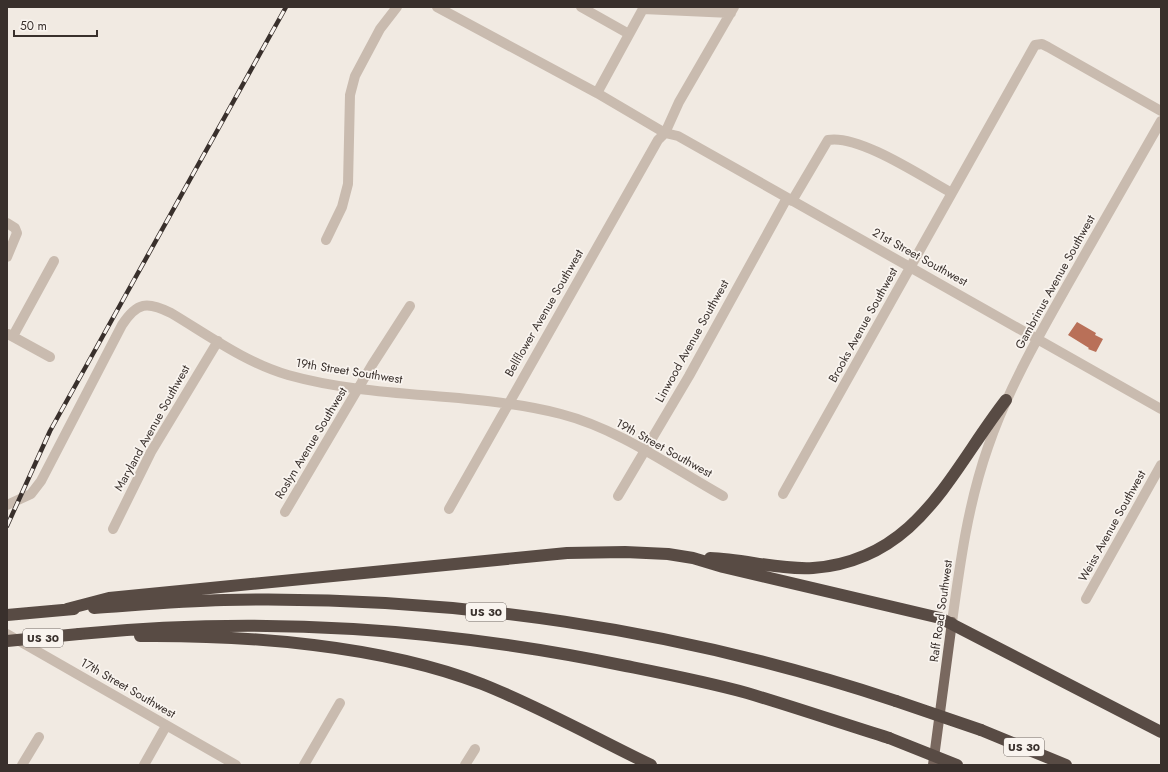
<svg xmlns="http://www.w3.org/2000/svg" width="1168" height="772" font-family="Jost,sans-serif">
<rect width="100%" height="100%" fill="#f1eae2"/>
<!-- building -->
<path fill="#b97058" d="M1077,322L1096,333L1095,335L1103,339L1096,352L1088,349L1089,348L1068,335Z"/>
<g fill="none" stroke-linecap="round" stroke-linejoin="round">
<!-- minor -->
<path stroke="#c9bbaf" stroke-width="10" d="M437,7L597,93
M581,7L629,34
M644,7L597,93L665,133L678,136L1161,409
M643,9L731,13
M792,201L828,140C859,134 924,178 952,193
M7,223L15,228L17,233L7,257
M326,240L342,207L348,184L350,95L355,76L380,29L397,7
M8,334L50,357
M13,336L54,261
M783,494L1035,45L1042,44L1048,47L1161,111
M618,496L689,376L787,198
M7,505L31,494L41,481L122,325C137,302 147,301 171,313C208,335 246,363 288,375C377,400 472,391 561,414C619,429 671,467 723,496
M449,509L658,140L665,133L679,102L734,7
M285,512L372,365L410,306
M113,529L151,452L218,341
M1086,599L1161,465
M952,622C960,563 968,504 988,447C1008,389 1038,337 1068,284C1099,230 1130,175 1161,121
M7,634L236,765
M22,765L39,737
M144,765L166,726
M304,765L340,703
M465,765L475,749"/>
<!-- major -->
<path stroke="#79685f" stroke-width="10" d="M933,765L952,622"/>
<!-- highway -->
<path stroke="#584b44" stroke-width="12" d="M710,558C744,559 779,570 813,568C918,560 950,472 1006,400
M94,608C137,605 181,601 224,600C451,595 681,629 896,701
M67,609L109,598L567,553L625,552L668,554L693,558L723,567L940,618L1161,732
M7,615L74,609
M79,634C265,616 442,628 626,666C666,674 707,682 747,693C794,707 841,723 889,738
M140,636C248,635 381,645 482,684C540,707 595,738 651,765
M981,730L1066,765"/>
<!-- rail casing -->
<g stroke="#39302c" stroke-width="4.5">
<path id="rail" d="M7,526L50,431L286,7"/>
</g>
<!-- rail -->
<use href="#rail" stroke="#f9f4ef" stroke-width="3" stroke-dasharray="9" stroke-linecap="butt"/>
<!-- highway-bridge -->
<path stroke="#584b44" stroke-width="12" d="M7,641L79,634
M896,701L981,730
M889,738L957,765"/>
</g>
<g text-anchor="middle" stroke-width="3.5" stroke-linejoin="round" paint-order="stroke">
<!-- shield labels -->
<g fill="#f9f4ef" stroke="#736b66" stroke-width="1">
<rect x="466" y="603" width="40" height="18" rx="3"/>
<rect x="23" y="629" width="40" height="18" rx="3"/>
<rect x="1004" y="738" width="40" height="18" rx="3"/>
</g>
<g font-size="11" font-weight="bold" fill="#39302c">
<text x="486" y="616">US 30</text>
<text x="43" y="642">US 30</text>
<text x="1024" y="751">US 30</text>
</g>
<!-- street labels -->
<g font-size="12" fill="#39302c" stroke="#f9f4ef">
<text transform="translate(920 257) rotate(29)" y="4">21st Street Southwest</text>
<text transform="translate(1055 282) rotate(-61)" y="4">Gambrinus Avenue Southwest</text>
<text transform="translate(544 313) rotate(-60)" y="4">Bellflower Avenue Southwest</text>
<text transform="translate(863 325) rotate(-61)" y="4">Brooks Avenue Southwest</text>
<text transform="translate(692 341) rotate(-61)" y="4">Linwood Avenue Southwest</text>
<text transform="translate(349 371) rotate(9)" y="4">19th Street Southwest</text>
<text transform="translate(152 428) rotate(-61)" y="4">Maryland Avenue Southwest</text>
<text transform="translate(311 443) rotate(-59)" y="4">Roslyn Avenue Southwest</text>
<text transform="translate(664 448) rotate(29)" y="4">19th Street Southwest</text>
<text transform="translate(1112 526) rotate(-61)" y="4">Weiss Avenue Southwest</text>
<text transform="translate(941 611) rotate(-82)" y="4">Raff Road Southwest</text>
<text transform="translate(128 688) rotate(30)" y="4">17th Street Southwest</text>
</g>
</g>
<!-- border -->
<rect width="1168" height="772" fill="none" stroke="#39302c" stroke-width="16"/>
<!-- scale -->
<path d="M14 30v6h83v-6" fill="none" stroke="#39302c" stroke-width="2"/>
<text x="20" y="30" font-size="12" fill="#39302c" stroke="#f9f4ef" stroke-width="3" paint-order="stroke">50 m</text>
</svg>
